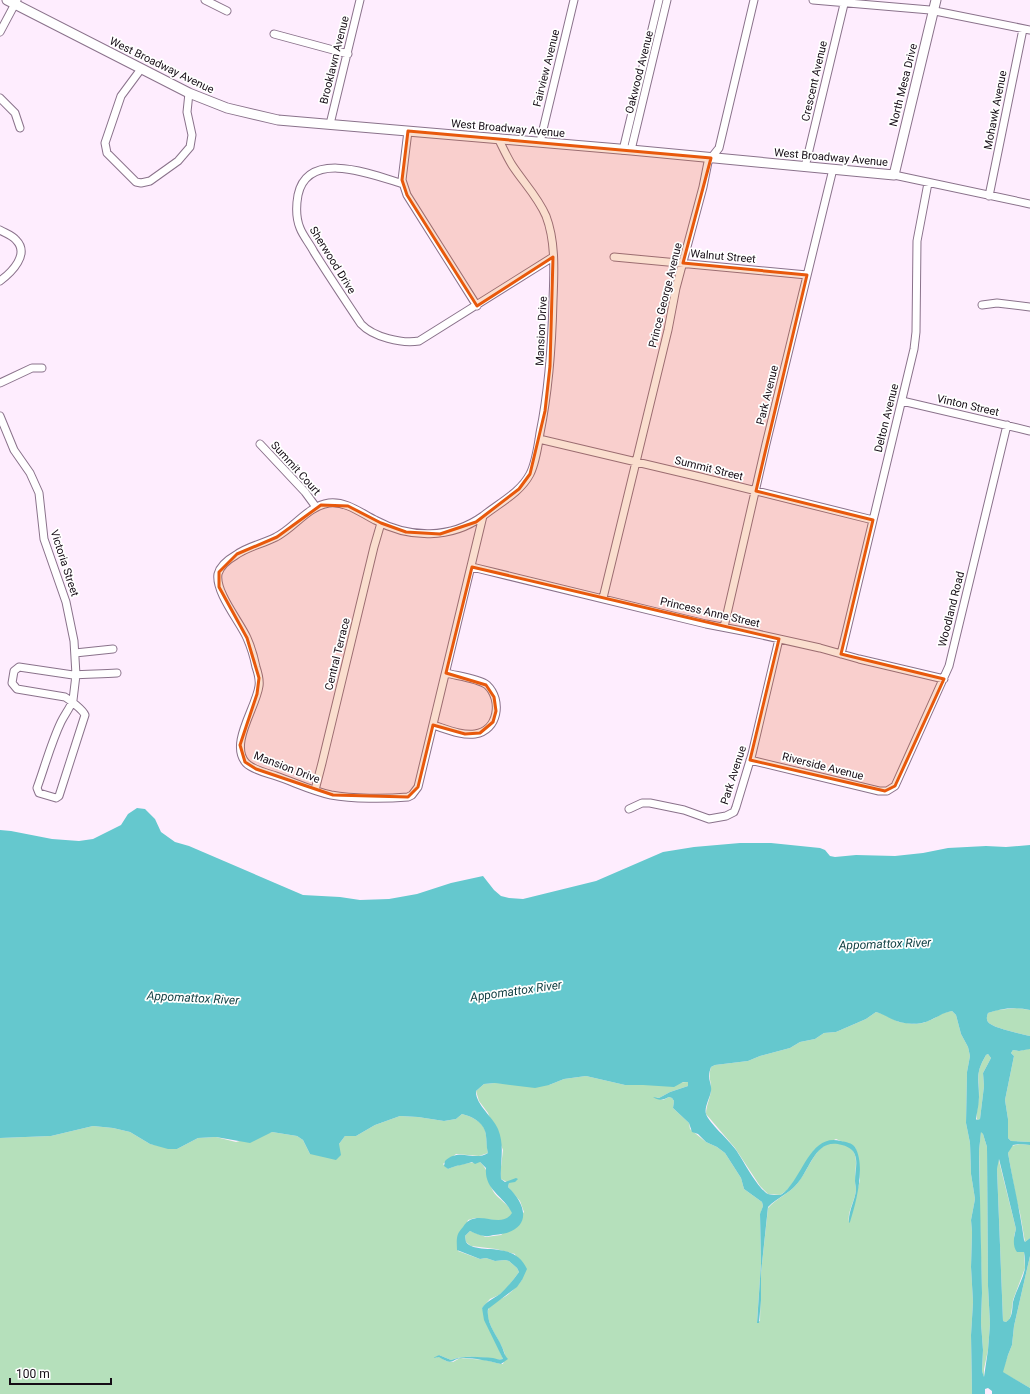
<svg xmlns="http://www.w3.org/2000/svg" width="1030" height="1394" font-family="Roboto,sans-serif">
<rect width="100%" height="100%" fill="#feedfe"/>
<!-- green -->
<path fill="#b5e0bb" d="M1017,1008L1030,1010V1036C1022,1034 992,1028 988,1022C986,1019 987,1016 988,1013L997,1010Z
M952,1011L956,1015L961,1034L968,1047L970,1056L967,1072L966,1123L970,1143L971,1174L975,1199L971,1220L972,1232L971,1267L973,1302L971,1335L972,1394H0V1138L51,1136L93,1126L113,1128L130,1132L150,1144L177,1149L198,1138L216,1137L236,1142L272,1132L297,1136L303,1140L310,1154H315L339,1144L345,1136H356L375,1125L400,1116L418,1117L444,1121L456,1119L462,1114C470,1116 482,1121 485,1130C487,1137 486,1145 488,1153L479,1156L456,1154L443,1164L448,1169C457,1165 470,1162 480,1162C490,1171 487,1180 493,1191C498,1199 508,1204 513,1213L508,1219L503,1221L475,1218L468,1220L458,1251L480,1259L486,1258L495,1261L505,1260L509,1261L517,1268L519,1272L507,1288L499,1295L490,1299L482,1308L503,1359C499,1360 497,1359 493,1359C480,1357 463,1355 451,1360L439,1355L435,1358L439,1356L446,1361L453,1362L460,1358L485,1360L501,1364H503C504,1361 505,1358 505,1355C503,1343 482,1320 489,1308C492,1303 501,1299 506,1296C513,1291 517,1286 522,1280L515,1254L496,1249L471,1246L466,1242L465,1236L470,1231L486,1237L501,1235L524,1212L520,1201L508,1187L509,1183L501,1179V1167L503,1150L488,1113L479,1101L476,1091L484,1084L495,1083L549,1085L564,1079L586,1076L625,1085L688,1082V1086L670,1092L659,1098L655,1097L663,1100L669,1097L672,1098L674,1101L673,1108L689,1123L690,1129L706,1142L717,1147L725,1153L741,1178L744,1189L762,1202L763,1206L760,1215L761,1264L757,1322L760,1321L761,1273L768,1208C777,1198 788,1194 796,1185C812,1168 816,1134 845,1145C853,1148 856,1154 856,1162C856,1168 855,1174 855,1181C855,1184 856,1187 856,1190C855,1201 847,1212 849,1222L860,1180L858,1157L855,1147L836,1139L814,1150L795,1180L786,1191L780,1195L768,1194L760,1186L735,1148L706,1114C706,1105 711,1097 711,1089C711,1079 708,1078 711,1067L715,1065L748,1061L760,1056L790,1048L800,1042L815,1039L824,1033L836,1032L866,1019L876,1012L883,1014L899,1022L914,1024L923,1023L933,1019L943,1013Z
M1028,1049H1030V1142L1011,1141L1008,1138V1119L1005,1100L1014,1056L1011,1053L1013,1050L1019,1051Z
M988,1054L991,1058L983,1073L984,1086L980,1119L977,1120C976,1113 978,1106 979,1098C980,1077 974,1076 986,1055Z
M981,1131L983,1134L987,1147L988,1286L990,1324L988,1350L984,1369V1378L982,1371L983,1350L981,1323L982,1293L980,1221V1180L979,1151Z
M1020,1144L1030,1145V1238L1025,1242L1020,1213L1016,1198L1008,1153L1011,1146Z
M998,1157L1016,1229L1014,1236L1024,1252L1025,1268L1013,1300L1011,1315L1009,1320L1006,1322L1003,1321L997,1169Z
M1030,1256V1388L1002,1372L1008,1355L1012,1345L1014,1326Z"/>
<!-- water -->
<path fill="#65c8ce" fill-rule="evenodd" d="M137,808L145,809L155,819L161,832L175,842L189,846L303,895L340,897L360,900L389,899L417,894L451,883L483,876L494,890L501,896L509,898L523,899L596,881L663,852L694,847L740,843H771L820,848L825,850L830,856L835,857L856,855L895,856L923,853L948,848L986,846L1006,847L1030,845V1010C1015,1007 1002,1008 988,1013C987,1016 986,1019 988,1022C992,1028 1022,1034 1030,1036V1049L1019,1051L1013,1050L1011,1053L1014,1056L1005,1100L1008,1119V1138L1011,1141L1030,1142V1145L1020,1144L1013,1145L1008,1153C1013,1182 1020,1211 1024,1240L1025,1242L1030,1238V1256L1014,1326L1012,1345L1008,1355L1003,1372L1030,1388V1394H992V1391L988,1388L985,1389V1394H972L971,1335L973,1302L971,1267L972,1232L971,1220L975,1199L971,1174L970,1143L966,1123L967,1072L970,1056L968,1047L961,1034L956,1015L952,1011C940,1013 933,1021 922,1023C915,1025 900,1023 894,1020C887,1017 883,1014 876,1012L866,1019L836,1032L824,1033L815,1039L800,1042L790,1048L760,1056L748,1061L715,1065L711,1067C710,1070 709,1073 709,1076C709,1081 712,1086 711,1091C710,1098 704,1107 706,1114C709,1123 729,1140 736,1150C743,1160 758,1189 768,1194C770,1195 778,1195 780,1195C783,1194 787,1190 789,1187C804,1170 813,1133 841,1141C846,1142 852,1143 855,1147C866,1166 856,1203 850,1222L849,1223C848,1211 855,1201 856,1190C856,1187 855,1184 855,1181C855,1173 857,1166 856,1159C855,1151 850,1147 842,1145C815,1137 811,1169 796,1185C788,1194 777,1198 768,1207L761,1273V1300L759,1323H757L761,1264L760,1214L763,1206L762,1202L744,1189L741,1178L725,1153L717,1147L706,1142L698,1134L692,1132L689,1123L673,1108L674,1101L672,1098L669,1097C663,1100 659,1101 653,1097L659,1098L670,1092L688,1086V1082H683L674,1087L643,1085H625L586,1076L564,1079L549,1085L535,1088L495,1083L484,1084L476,1091C475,1104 493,1117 498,1129C505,1146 500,1161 501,1179L505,1182L516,1178L518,1179L515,1182L509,1183L508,1187C531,1209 529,1233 494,1235C491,1235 488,1237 485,1236C480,1236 475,1233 470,1231L465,1236L466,1242C476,1256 514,1239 527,1269L522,1280L517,1287L488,1309C486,1324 497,1335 502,1347C504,1351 504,1355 508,1359L501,1364C489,1361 475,1358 463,1358C451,1358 455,1367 439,1357L433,1358L439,1355L451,1360C463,1355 480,1357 493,1358C497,1359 499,1360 503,1359L484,1320L482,1308C487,1301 493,1299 500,1294C507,1288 513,1280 519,1272L517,1268L509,1261L505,1260L495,1261L486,1258L480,1259L457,1250C457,1245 456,1239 458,1234C459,1232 461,1229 463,1227C476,1206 500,1231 512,1213C504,1196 484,1190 486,1168L480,1162L475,1164L472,1162C464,1165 456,1165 448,1169L444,1166L445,1161C459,1147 474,1162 488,1153C486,1146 487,1137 485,1131C482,1121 470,1116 462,1114L456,1119L444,1121L418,1117L400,1116L375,1125L356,1136H345L339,1144L341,1155L336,1160L310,1154L303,1140L297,1136L272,1132L250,1143L216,1137L198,1138L177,1149H168L150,1144L130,1132L113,1128L93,1126L51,1136L0,1138V830L11,831L52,839L79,841L93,839L121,825L128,814ZM988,1054L991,1058L983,1073L984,1086L980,1119L977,1120L976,1119C977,1112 979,1104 979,1097C979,1077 975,1074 986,1055ZM981,1132L983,1134L987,1147L988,1286L990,1324L988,1350L984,1377L982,1371L983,1350L981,1323L982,1293L979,1151ZM999,1159L1016,1229C1014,1236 1012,1246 1017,1252H1024C1025,1257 1025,1263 1025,1268C1023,1280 1016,1290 1013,1302C1012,1309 1013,1318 1006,1322L1003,1321L997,1169Z"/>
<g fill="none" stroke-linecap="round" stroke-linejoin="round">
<!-- minor casing -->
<g stroke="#8a728b" stroke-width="9">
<path id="minor" d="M205,0L227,11
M813,0L930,10L1030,30
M0,32L17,0
M274,34L348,54
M141,69L121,96L105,143L107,153L136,182L141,183L150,181L178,161L190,147L192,135L187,112L189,93
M0,98L15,113L20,128
M330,124L360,0
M408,131L402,180L407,195L477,306
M540,142L574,0
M623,150L659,0
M631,150L667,0
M805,167L845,0
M894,175L1030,204
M403,184C374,175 308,148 298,195C296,206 296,218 300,228C303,236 310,244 314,252C329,276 345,300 361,324C373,337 402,344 419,341L553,257
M989,196L1023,29
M0,230C5,233 12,235 16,240C30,254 12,272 0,281
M614,257L807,275
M982,305L997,303L1030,307
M0,383L32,368H42
M902,401L1030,431
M0,416L14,450L30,473L39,493L44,539L66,602L74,641L76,675L73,700C70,708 65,714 61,722C51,743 45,766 37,788L39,793L56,798L59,796L85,715C83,710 70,700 65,697L17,689L12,683L14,671L19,667L73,675C88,674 102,674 117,673
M539,439L700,477L873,520
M260,444L305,492L316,507
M483,516C451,539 410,539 375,520C361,513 346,501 329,503C308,506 294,528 276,537C263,544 248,546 236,555C229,559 220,566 218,574C215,592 240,622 247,638C251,647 254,657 256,667C258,673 260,680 259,686C256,708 229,744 246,763C253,770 267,773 276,776C294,782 312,791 331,795C353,799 385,799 408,797L412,795L418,787L483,516C499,503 520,493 530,474C536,462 538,446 540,433C549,389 552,345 553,300C554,273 556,242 546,216C538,197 523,182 512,165C507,157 503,148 498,138
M472,567L706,624L753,633L820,648L859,659L944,679
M603,598L668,330L676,288L703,187L708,162L719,148L754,0
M724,627L766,444L833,169
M75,653L113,649
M841,654L914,349L916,332L917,241L928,183
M433,725C446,729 462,736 475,734C498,731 503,700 487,685C478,678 457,676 446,673
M750,760L879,791H887L895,786L949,666L1007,425
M315,790L322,763L374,547L381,523
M629,809L642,803H650L684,810L709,819L726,816L734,812L736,807L752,754L779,639"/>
</g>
<!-- major casing -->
<g stroke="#8a728b" stroke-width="11">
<path id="major" d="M7,0L189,93L227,108L278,120L631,150L894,175L936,0"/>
</g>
<!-- minor -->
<use href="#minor" stroke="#fff" stroke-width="7"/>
<!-- major -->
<use href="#major" stroke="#fff" stroke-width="9"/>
</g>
<!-- marked area -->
<path fill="#e8590c" fill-opacity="0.2" stroke="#e8590c" stroke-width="3" stroke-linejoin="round" d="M408,131L711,158L683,263L807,275L756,491L873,520L841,654L944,679L895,786L885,791L750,760L779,639L472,567L446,673L486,685L494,697L496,711L493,722L480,733L465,734L433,725L418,787L408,797L333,795L256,769L245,762L240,745L257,694L259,678L247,638L219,587V572L237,554L277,537L321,505L348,506L381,523L406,532L440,534L476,522L519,489L530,474L545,411L550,366L553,257L477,306L407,195L402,180Z"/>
<g text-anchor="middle" stroke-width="3.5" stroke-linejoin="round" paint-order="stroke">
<!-- street labels -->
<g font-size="11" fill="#150c15" stroke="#fff">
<text transform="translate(334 60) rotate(-76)" y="4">Brooklawn Avenue</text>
<text transform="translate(162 65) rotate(26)" y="4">West Broadway Avenue</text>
<text transform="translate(546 68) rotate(-76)" y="4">Fairview Avenue</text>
<text transform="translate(639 72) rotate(-76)" y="4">Oakwood Avenue</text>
<text transform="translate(814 81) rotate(-77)" y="4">Crescent Avenue</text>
<text transform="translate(903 85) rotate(-76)" y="4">North Mesa Drive</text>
<text transform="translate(995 110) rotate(-79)" y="4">Mohawk Avenue</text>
<text transform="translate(508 128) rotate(5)" y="4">West Broadway Avenue</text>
<text transform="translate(831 157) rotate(5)" y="4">West Broadway Avenue</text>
<text transform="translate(723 256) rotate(5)" y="4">Walnut Street</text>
<text transform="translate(333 260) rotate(58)" y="4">Sherwood Drive</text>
<text transform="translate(665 295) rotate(-76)" y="4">Prince George Avenue</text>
<text transform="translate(541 331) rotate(-87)" y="4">Mansion Drive</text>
<text transform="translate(767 395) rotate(-76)" y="4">Park Avenue</text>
<text transform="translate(968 405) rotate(13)" y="4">Vinton Street</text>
<text transform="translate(886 418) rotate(-76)" y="4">Delton Avenue</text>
<text transform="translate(296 468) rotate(48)" y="4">Summit Court</text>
<text transform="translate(709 468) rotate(14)" y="4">Summit Street</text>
<text transform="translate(65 563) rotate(72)" y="4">Victoria Street</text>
<text transform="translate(951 609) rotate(-76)" y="4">Woodland Road</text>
<text transform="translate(710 612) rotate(13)" y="4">Princess Anne Street</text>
<text transform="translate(337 654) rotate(-76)" y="4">Central Terrace</text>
<text transform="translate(823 766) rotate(14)" y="4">Riverside Avenue</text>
<text transform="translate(287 767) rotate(21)" y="4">Mansion Drive</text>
<text transform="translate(733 775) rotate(-72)" y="4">Park Avenue</text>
</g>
<!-- water labels -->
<g font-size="12" font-style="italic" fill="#0c3c3f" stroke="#fff">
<text transform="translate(885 944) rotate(-2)" y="4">Appomattox River</text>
<text transform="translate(516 991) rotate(-8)" y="4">Appomattox River</text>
<text transform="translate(193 998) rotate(3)" y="4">Appomattox River</text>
</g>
</g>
<!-- scale -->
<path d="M10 1378v6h101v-6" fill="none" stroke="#150c15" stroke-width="2"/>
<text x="16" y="1378" font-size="12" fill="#150c15" stroke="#ffffff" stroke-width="3" paint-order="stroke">100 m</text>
</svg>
